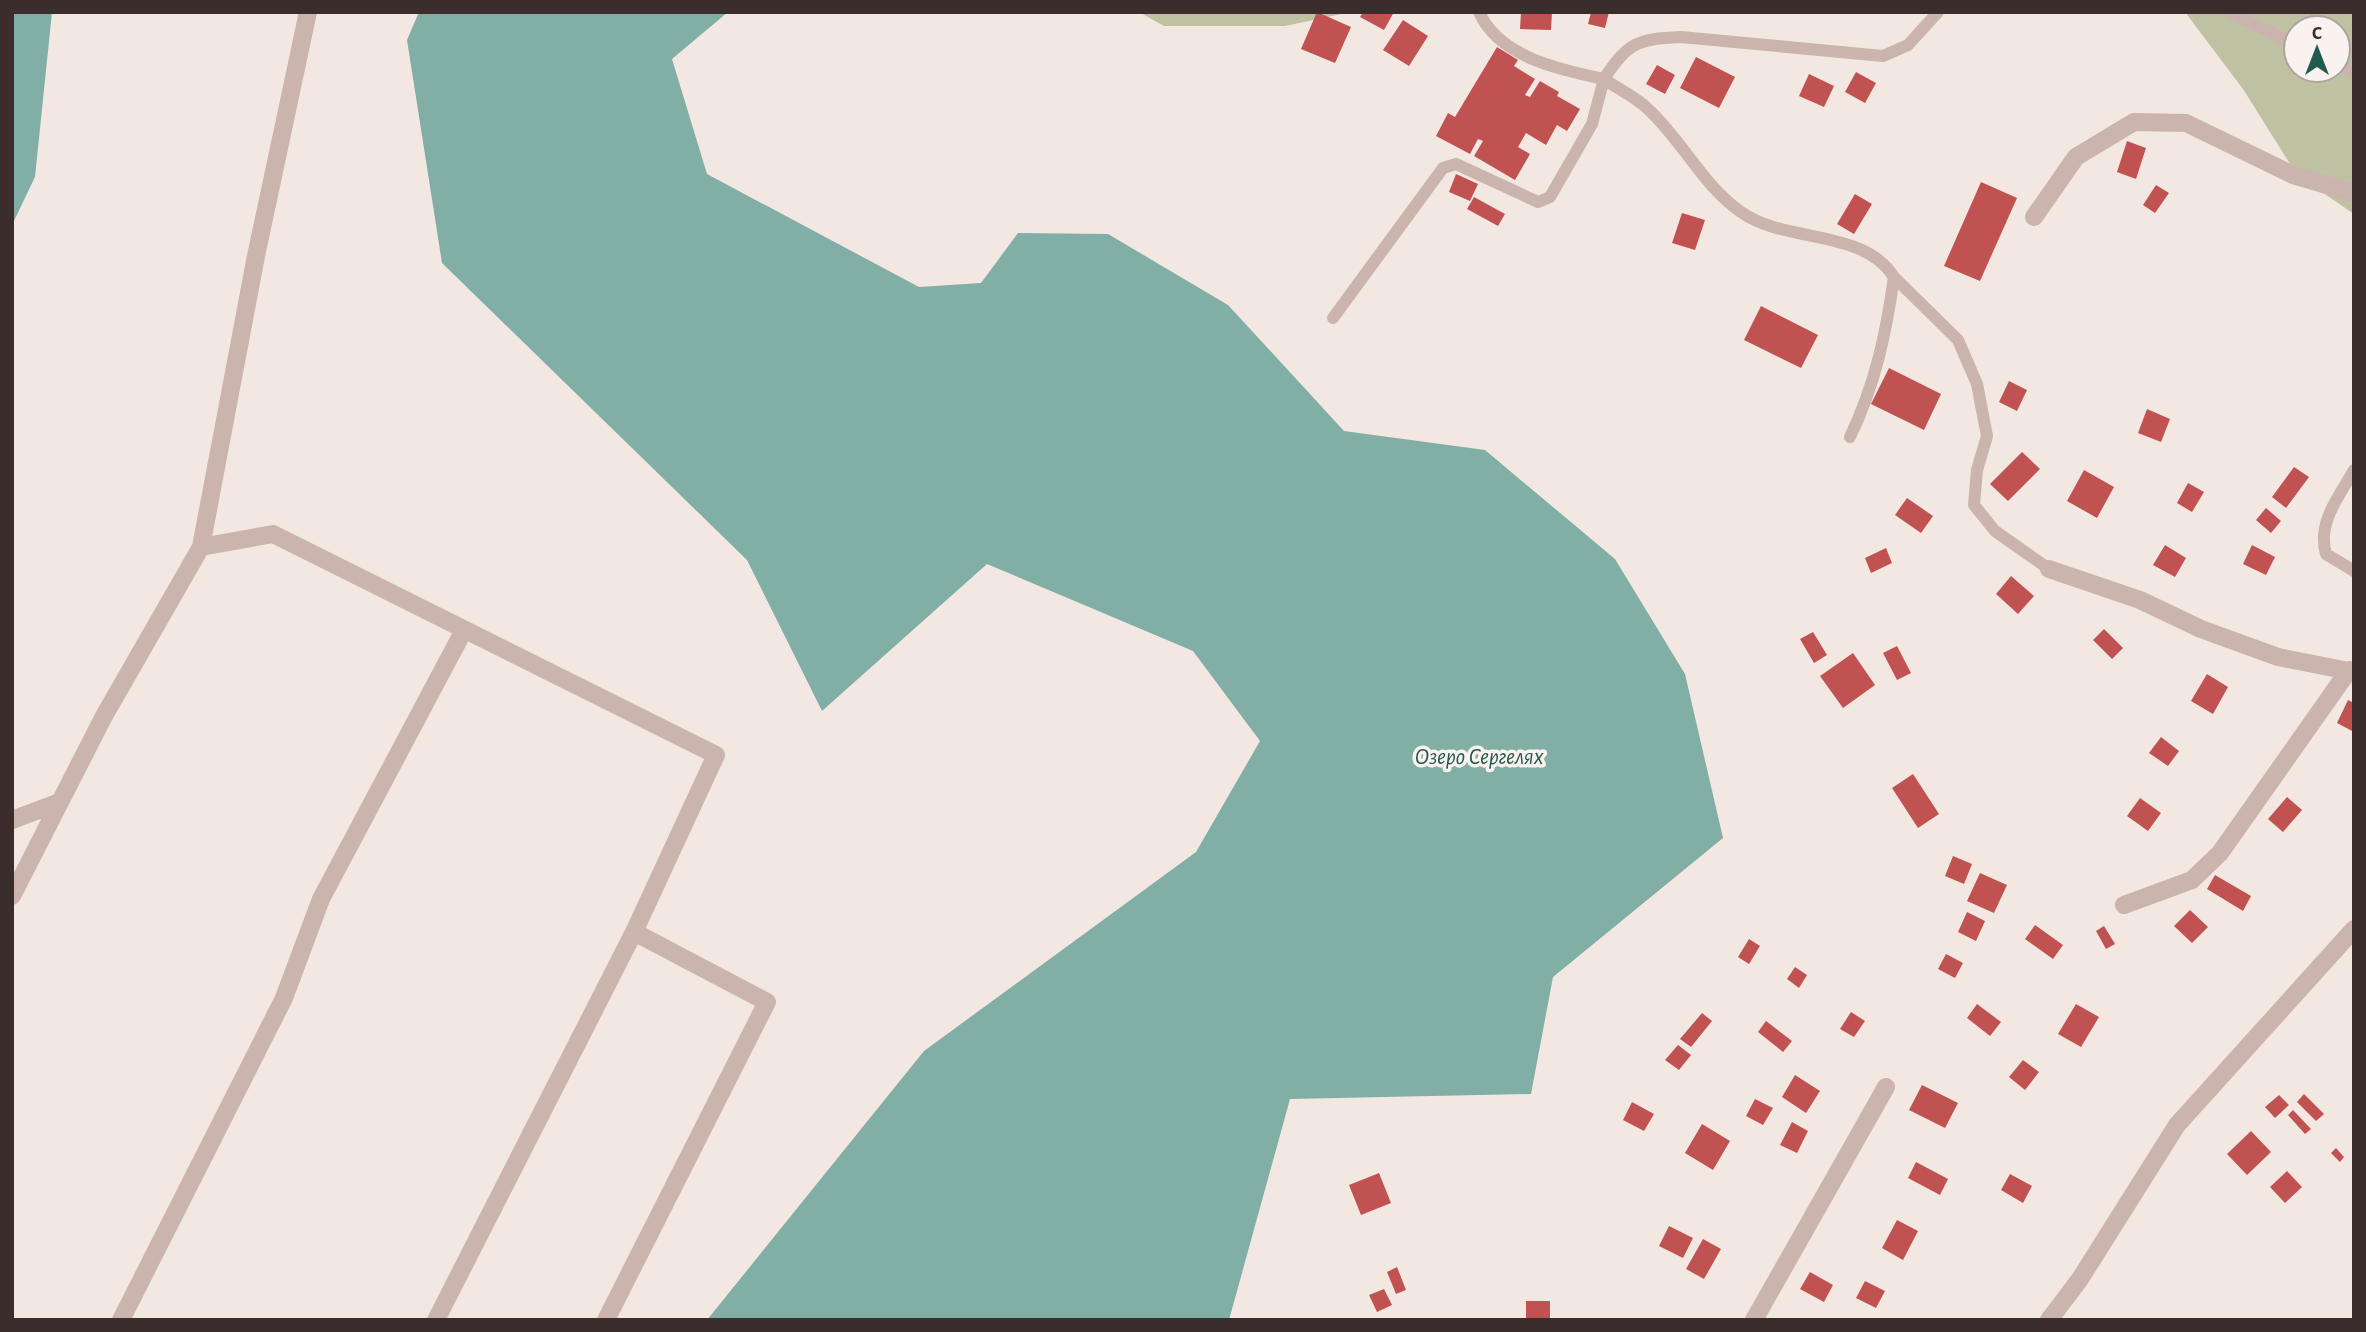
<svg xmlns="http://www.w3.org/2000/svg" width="2366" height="1332" font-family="'Alegreya Sans',sans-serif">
<rect width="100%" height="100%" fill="#f3e7e1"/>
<!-- green -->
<path fill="#bec2a2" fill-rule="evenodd" d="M1139,12H1351L1285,26H1164Z
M2185,12H2354V214L2297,175L2243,89ZM2296,28H2338V70H2296Z"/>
<!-- water -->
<path fill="#81afa6" d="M12,12H52L35,177L12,225Z
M419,12H728L672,59L707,174L919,287L981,283L1018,233L1108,234L1228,305L1344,431L1485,450L1615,559L1685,674L1723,838L1553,977L1531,1094L1290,1099L1229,1320H707L924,1051L1196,852L1260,741L1193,651L987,564L822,711L747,560L442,263L407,40Z"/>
<!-- building -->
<path fill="#c05352" d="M1317,12L1351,27L1335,63L1301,49Z
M1363,12H1394L1384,30L1360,17Z
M1521,12H1552L1551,30L1520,29Z
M1591,12H1609L1605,28L1588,24Z
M1403,20L1428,36L1409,66L1383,50Z
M1497,47L1518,60L1514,66L1535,79L1525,95L1530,97L1540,81L1559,92L1557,96L1580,109L1567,131L1557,125L1546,145L1526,133L1518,147L1530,154L1515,180L1474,156L1483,141L1478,139L1470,154L1436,136L1448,113L1455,117Z
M1696,57L1735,77L1719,108L1680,88Z
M1657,65L1675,75L1665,94L1646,84Z
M1856,72L1876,83L1865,103L1845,92Z
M1809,74L1834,86L1824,107L1799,96Z
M2127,141L2146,148L2136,179L2117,172Z
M1456,174L1478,184L1470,201L1449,192Z
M1981,182L2017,198L1980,281L1944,266Z
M2156,185L2169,193L2155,213L2143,205Z
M1855,194L1872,204L1854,234L1837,224Z
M1474,197L1505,214L1498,226L1467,209Z
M1682,213L1705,220L1695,250L1672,243Z
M1761,306L1818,335L1801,368L1744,340Z
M1889,368L1941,394L1924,430L1871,404Z
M2009,381L2027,390L2017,411L1999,402Z
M2147,409L2170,419L2161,442L2138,433Z
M2022,452L2040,469L2008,501L1990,484Z
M2294,467L2309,477L2286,508L2272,497Z
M2084,470L2114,487L2097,518L2067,501Z
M2188,483L2204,492L2192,512L2177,503Z
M1907,498L1933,516L1921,533L1895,515Z
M2266,508L2281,521L2271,533L2256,520Z
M2165,545L2186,558L2175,577L2153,565Z
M2252,545L2275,557L2266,575L2243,564Z
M1886,548L1892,563L1871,573L1865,558Z
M2011,576L2034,596L2018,614L1996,594Z
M2104,629L2123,648L2112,659L2093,640Z
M1813,632L1827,655L1814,663L1800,639Z
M1897,646L1911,673L1897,680L1883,653Z
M1853,653L1875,685L1843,708L1820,676Z
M2207,674L2228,687L2213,714L2191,701Z
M2348,700L2354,703V732L2337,723Z
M2161,737L2179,751L2168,766L2149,753Z
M1913,774L1939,814L1918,828L1892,788Z
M2287,797L2302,810L2283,832L2268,819Z
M2140,798L2161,813L2148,831L2127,816Z
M1953,856L1972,864L1964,884L1945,876Z
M1980,873L2007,885L1994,913L1967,901Z
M2215,875L2251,896L2243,911L2207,889Z
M2190,910L2208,927L2192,943L2174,926Z
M1967,912L1985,921L1976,941L1958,932Z
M2035,925L2063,945L2053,959L2025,939Z
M2104,926L2115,944L2106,949L2096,931Z
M1749,939L1760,946L1749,964L1738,957Z
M1946,954L1963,963L1955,978L1938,969Z
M1795,967L1807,975L1799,988L1787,979Z
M1977,1004L2001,1022L1990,1036L1967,1018Z
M2076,1004L2099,1017L2081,1047L2058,1034Z
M1851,1012L1865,1021L1854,1037L1840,1029Z
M1702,1013L1712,1021L1691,1047L1680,1039Z
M1766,1021L1792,1041L1783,1052L1758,1032Z
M1678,1045L1691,1055L1679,1070L1665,1060Z
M2023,1060L2039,1072L2025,1090L2009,1077Z
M1795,1075L1820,1091L1806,1113L1782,1097Z
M1922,1085L1958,1103L1945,1128L1909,1110Z
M2304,1094L2324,1114L2316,1121L2297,1102Z
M2279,1095L2289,1105L2275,1118L2265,1107Z
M1755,1099L1773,1108L1763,1125L1746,1116Z
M1632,1102L1654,1114L1644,1131L1623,1120Z
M2293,1110L2311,1129L2305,1134L2288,1115Z
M1792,1122L1808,1131L1797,1153L1780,1145Z
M1702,1124L1730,1141L1713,1170L1685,1153Z
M2251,1131L2271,1152L2247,1175L2227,1154Z
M2336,1148L2344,1157L2340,1162L2331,1153Z
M1916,1162L1948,1179L1940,1195L1908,1178Z
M2287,1171L2302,1187L2285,1203L2270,1187Z
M1379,1173L1391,1203L1361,1215L1349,1185Z
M2010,1174L2032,1186L2023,1203L2001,1190Z
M1897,1220L1918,1231L1903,1260L1882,1248Z
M1669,1226L1693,1238L1683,1258L1659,1246Z
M1703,1239L1721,1249L1704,1279L1686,1269Z
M1397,1267L1406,1290L1396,1294L1387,1272Z
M1810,1272L1833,1285L1824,1302L1800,1289Z
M1865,1281L1885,1291L1876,1308L1856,1298Z
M1384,1289L1392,1305L1377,1312L1369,1295Z
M1526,1301H1550V1320H1526Z"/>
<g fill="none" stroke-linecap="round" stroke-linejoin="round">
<!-- lane -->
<path stroke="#cbb4ad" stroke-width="12" d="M1479,12C1499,57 1560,70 1604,79C1628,42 1638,39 1681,37L1883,56L1908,45L1938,12
M2229,12L2296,45
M2338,65L2354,73
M1894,277L1958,340L1977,384L1987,436L1977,470L1974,505L1995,531L2049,569
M1333,318L1443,168L1456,164L1538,202L1550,197L1592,124L1604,79C1618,89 1636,97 1648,109C1682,140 1703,186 1741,212C1786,244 1863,228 1894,277C1886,334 1875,385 1850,437
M2354,470C2339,497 2317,522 2326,554L2354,571"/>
<!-- street -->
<path stroke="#cbb4ad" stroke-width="18" d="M2034,217L2076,157L2134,122L2186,123L2293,175L2354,193
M201,547L273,534L716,755L634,932L436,1320
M2049,569L2140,600L2201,629L2278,657L2354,672
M12,820L60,802
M12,896L104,716L201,547L256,256L308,12
M2124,905L2192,880L2220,853L2349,670
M121,1320L284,998L321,899L463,632
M606,1320L767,1002L634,932
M1754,1320L1886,1087
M2049,1320L2080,1279L2177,1125L2354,929"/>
</g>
<g text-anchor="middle" stroke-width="7" stroke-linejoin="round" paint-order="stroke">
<!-- water labels -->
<g font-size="23" font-style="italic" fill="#225a51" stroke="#faf2ee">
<text x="1479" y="764">Озеро Сергелях</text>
</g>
</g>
<!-- border -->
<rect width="2366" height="1332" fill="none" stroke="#3a2d2c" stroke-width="28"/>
<!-- north arrow -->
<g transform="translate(2317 49)"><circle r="33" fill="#faf2ee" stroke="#ada3a0" stroke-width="2"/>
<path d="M0-5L12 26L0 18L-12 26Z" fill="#225a51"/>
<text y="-10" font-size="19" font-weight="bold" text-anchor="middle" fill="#3a2d2c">С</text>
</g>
</svg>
